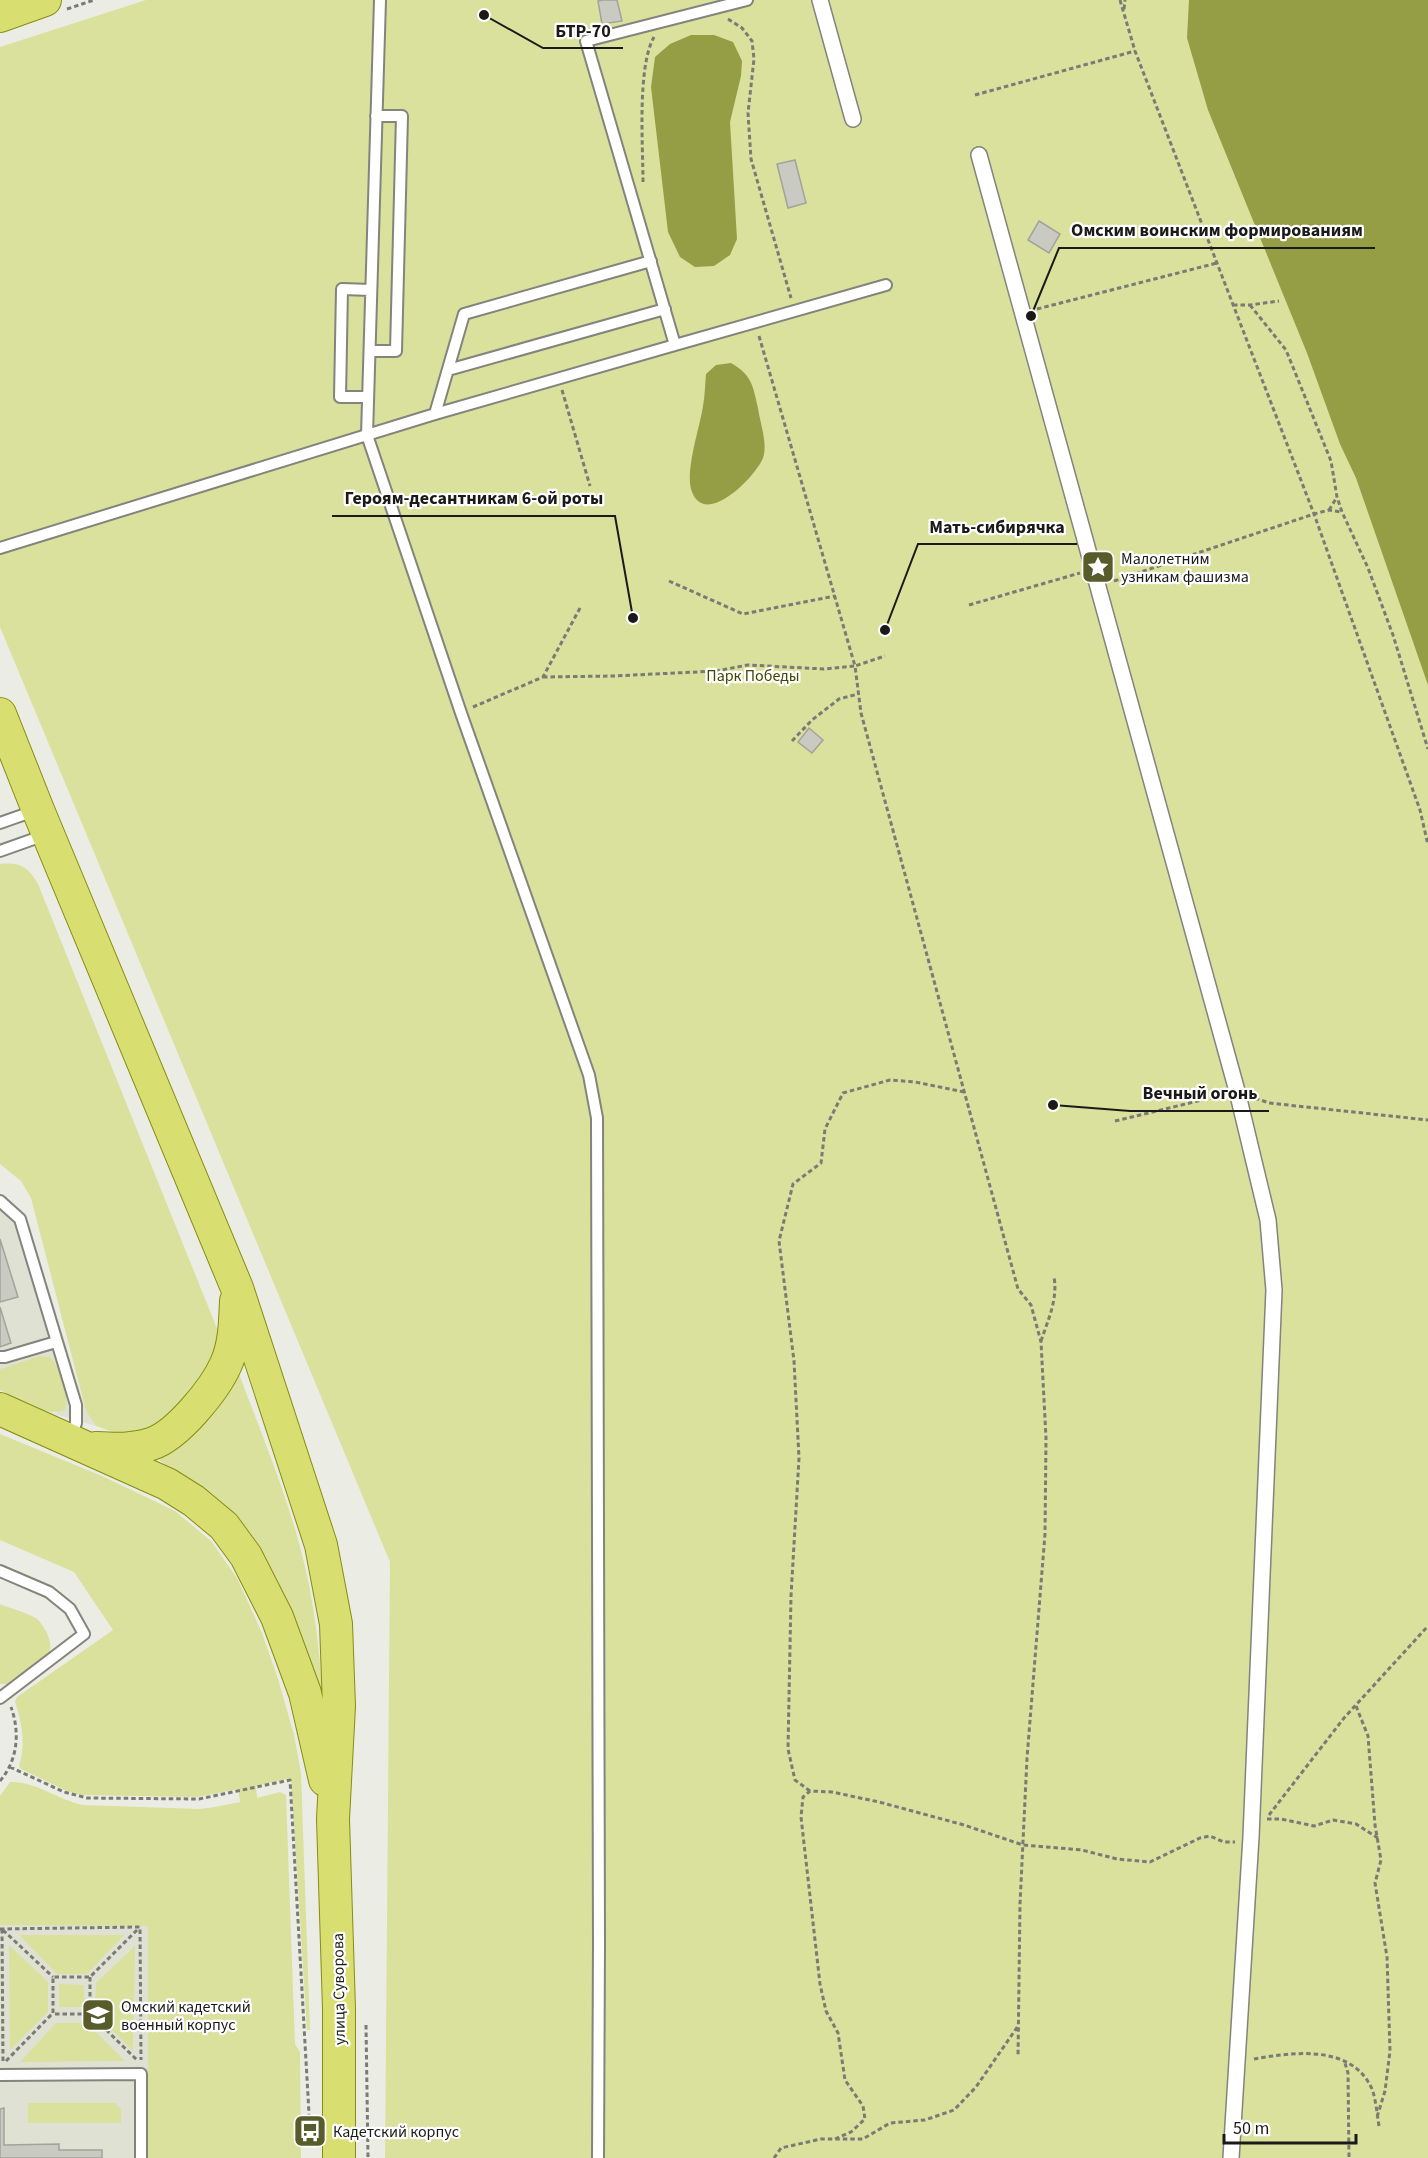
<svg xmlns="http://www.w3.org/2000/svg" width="1428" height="2158" font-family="'Source Sans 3',sans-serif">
<rect width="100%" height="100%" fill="#ebede4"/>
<!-- built -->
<path fill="#dfe2d2" d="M0,1195L29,1224L86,1411L96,1426L48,1412L57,1413L39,1356L0,1369Z
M0,1872H197L195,2158H0Z"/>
<!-- green -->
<path fill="#d9e19d" d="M146,0H1428V2158H385L390,1562L0,627V47Z
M0,864C20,862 28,867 38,884L218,1331V1345L214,1358L171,1419L133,1435L113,1432L96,1426L86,1411L31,1198L21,1181L0,1164Z
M39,1356L50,1357C61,1368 70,1396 65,1410C44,1418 19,1399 0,1390V1369Z
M239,1374C260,1430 283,1485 299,1543C315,1600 321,1660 324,1720L208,1495L155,1457L219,1400Z
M0,1434L102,1476L175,1511L211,1541L237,1578L262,1633L278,1679L294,1735L301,1773L310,2030H307L291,1778L256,1786L257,1798L280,1792L286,1795L295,2044L300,2052L301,2158H148V1926L0,1925V1796L10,1782C36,1781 58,1800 83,1805L199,1809L215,1807L240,1802L238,1789L197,1797L81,1795L67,1791L21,1769L19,1766C26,1744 22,1723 15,1702L17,1697L113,1630L74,1572L0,1540Z
M0,1604C9,1608 29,1613 37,1619C45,1626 55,1645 48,1654L7,1684H0Z
M19,1935H124L87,1974H57Z
M9,1945L48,1982V2012L10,2050Z
M135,1946L133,2051L95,2013L96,1983Z
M59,1984L84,1985V2007H59Z
M56,2023H87L125,2061L20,2062Z
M28,2103H115L121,2110V2123H28Z"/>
<!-- water -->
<path fill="#959e45" d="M1189,0H1428V685L1356,478L1340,444L1307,353L1208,110L1187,38Z
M691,35H714L733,42L742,61L741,76L730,122L737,239L730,255L714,266L695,267L680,257L668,232L651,87L655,57L670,44Z
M731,363C752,375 753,386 758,408C760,423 768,444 763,458C756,476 706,528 692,492C684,473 700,427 703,406C705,395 705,385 706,374L716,365Z"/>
<!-- building -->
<path fill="#c9cac2" stroke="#a2a39b" stroke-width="1.5" d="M603,0H617L622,21L602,24L598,1Z
M795,160L806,203L788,208L777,164Z
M1039,221L1060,234L1049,253L1028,240Z
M809,728L823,740L812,753L798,742Z
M0,1239L18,1297L0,1302Z
M0,1307L11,1343L0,1347Z
M4,2108V2145L59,2144V2150H102V2158H0V2109Z"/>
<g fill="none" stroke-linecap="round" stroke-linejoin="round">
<!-- service casing -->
<g stroke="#83847c" stroke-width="14">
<path id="service" d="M380,0L367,435L461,713L589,1075L597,1118L599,1944L598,2158
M747,0L586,41L675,345L886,285
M370,351H396L402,116H376
M448,370L665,309
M368,397H340L342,289L371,290
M435,414L464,314L651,261
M0,548L435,414L675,345
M0,823L37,810
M0,851L45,835
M0,1201L20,1219L76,1405V1423L71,1438
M0,1357H5L56,1342
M0,1571L49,1592L70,1609L84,1634L0,1698
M0,2075L141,2074V2158"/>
</g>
<!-- pedestrian casing -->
<g stroke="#83847c" stroke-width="18">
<path id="pedestrian" d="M820,0L853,119
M979,155L1237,1091L1268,1220L1274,1290L1251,1837L1231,2158"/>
</g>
<!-- primary casing -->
<g stroke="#858d13" stroke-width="34">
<path id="primary" d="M0,16L45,0
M0,714L38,810L237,1288L321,1545L336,1624L339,1706L333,1819L339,2009V2158
M0,1409L167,1484L194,1501L224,1526L246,1556L277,1617L305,1693L325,1780
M96,1448C115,1449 133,1450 151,1444C177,1436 215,1389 226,1364C235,1344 235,1322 236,1301"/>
</g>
<!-- path -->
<path stroke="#797b75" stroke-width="3" stroke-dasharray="4.5 3" stroke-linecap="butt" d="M1120,0L1135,51L1314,514L1420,810L1428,845
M67,9L94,0
M1124,9L1125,0
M728,19L742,28L752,41L754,59L748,113L751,159L791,298
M975,95L1135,51
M643,182C643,146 637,67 654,37
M1233,305H1250L1279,301
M1250,305L1286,350L1331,461L1337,497L1342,512L1368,568L1393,635L1428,749
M1037,309L1217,263
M759,336L855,666L885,656
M562,390L590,486
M1329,510L1337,497
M669,581L743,614L835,596
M1114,581L1314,514L1329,510L1341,512
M969,605L1080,573
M543,677L614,676L716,671L748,665L824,669L855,666L861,713L1018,1289L1031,1305L1041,1342L1046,1438L1045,1534L1027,1758L1020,1904L1018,2057
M473,707L543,677L580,608
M792,741L812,720L839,699L858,694
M1255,1098L1269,1103L1428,1120
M1115,1121L1223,1095
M1041,1341C1048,1320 1058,1299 1054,1277
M1356,1706L1368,1736L1375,1825L1381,1860L1375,1883L1387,1957L1390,2051L1385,2091L1377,2117
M10,1767L64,1792L87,1798L199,1799L290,1780L310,2131
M0,1781C18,1760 20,1732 11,1707
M810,1791L795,1780L788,1749L791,1596L799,1458L794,1361L779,1241L793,1184L821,1163L825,1129L843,1093L890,1080L915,1082L964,1092
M1269,1815L1344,1718L1428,1626
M1267,1819H1281L1314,1826L1333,1820L1356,1824L1378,1838
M0,1929L140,1927L141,2060
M2,1929L3,2062
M3,1930L53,1977
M90,1977V2014H53V1977H90L139,1928
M90,2014L138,2061
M366,2025L368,2158
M1254,2059C1293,2052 1352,2044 1372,2089C1376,2100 1377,2114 1379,2126
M6,2061L52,2014
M1345,2063L1348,2073L1349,2158
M835,2139L851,2132L865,2119L863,2106L845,2080L838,2033L826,2011L820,1984L801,1817L803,1797L810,1791L832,1792L879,1802L964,1825L1023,1845L1082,1850L1117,1859L1150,1862L1200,1838L1210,1836L1224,1842H1235
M774,2158L781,2148L821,2139H863L890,2123L925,2120L954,2110L976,2087L1018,2026"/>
<!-- service -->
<use href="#service" stroke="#fff" stroke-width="10"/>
<!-- pedestrian -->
<use href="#pedestrian" stroke="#fff" stroke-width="15"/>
<!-- primary -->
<use href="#primary" stroke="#d8df70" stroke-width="32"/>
</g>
<!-- icons -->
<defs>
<g id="sight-square" transform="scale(1.725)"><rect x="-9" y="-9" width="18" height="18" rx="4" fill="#575c2a" stroke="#fff"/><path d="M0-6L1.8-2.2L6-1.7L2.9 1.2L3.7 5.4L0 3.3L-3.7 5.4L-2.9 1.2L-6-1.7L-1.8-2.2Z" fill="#fff"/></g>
<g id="school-square" transform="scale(1.725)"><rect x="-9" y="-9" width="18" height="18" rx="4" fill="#575c2a" stroke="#fff"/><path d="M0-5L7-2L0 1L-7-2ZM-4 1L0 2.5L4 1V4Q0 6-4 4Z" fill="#fff"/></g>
<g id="bus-square" transform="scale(1.725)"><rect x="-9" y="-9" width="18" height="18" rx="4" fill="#575c2a" stroke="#fff"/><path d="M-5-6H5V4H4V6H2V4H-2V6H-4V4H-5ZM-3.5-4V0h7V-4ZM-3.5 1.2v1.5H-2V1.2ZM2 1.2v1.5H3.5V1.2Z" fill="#fff"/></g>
</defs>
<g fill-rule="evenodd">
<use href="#sight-square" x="1098" y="567"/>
<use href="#school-square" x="98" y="2015"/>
<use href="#bus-square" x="310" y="2131"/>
</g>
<g text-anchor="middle" stroke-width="4.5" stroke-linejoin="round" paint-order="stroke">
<!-- poi labels -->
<g font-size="16" fill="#1a1b18" stroke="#fff" text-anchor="start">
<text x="1121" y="564">Малолетним<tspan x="1121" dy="18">узникам фашизма</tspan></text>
<text x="121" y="2012">Омский кадетский<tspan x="121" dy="18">военный корпус</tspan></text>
<text x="333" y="2137">Кадетский корпус</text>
</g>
<!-- park labels -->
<g font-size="16" fill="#424700" stroke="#fff">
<text x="753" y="681">Парк Победы</text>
</g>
<!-- street labels -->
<g font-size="16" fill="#1a1b18" stroke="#fff">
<text transform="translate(338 1989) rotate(-91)" y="6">улица Суворова</text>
</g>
</g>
<!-- callouts -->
<path fill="none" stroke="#1a1b18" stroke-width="2" d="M484 15L543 48H623M1031 316L1059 248H1375M633 618L615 516H332M885 630L918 544H1077M1053 1105L1130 1111H1269"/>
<g fill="#1a1b18" stroke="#fff" stroke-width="2">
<circle cx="484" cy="15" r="6"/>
<circle cx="1031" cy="316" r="6"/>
<circle cx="633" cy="618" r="6"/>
<circle cx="885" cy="630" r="6"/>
<circle cx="1053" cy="1105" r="6"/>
</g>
<g font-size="18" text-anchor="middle" font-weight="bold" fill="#1a1b18" stroke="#fff" stroke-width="4.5" stroke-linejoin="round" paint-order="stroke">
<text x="583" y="37">БТР-70</text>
<text x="1217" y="236">Омским воинским формированиям</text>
<text x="474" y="504">Героям-десантникам 6-ой роты</text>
<text x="997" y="533">Мать-сибирячка</text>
<text x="1200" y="1099">Вечный огонь</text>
</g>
<!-- scale -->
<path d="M1224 2134v9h132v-9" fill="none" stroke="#1a1b18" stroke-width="3"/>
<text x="1233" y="2134" font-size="18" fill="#1a1b18" stroke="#ffffff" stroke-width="4.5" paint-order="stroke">50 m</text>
</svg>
